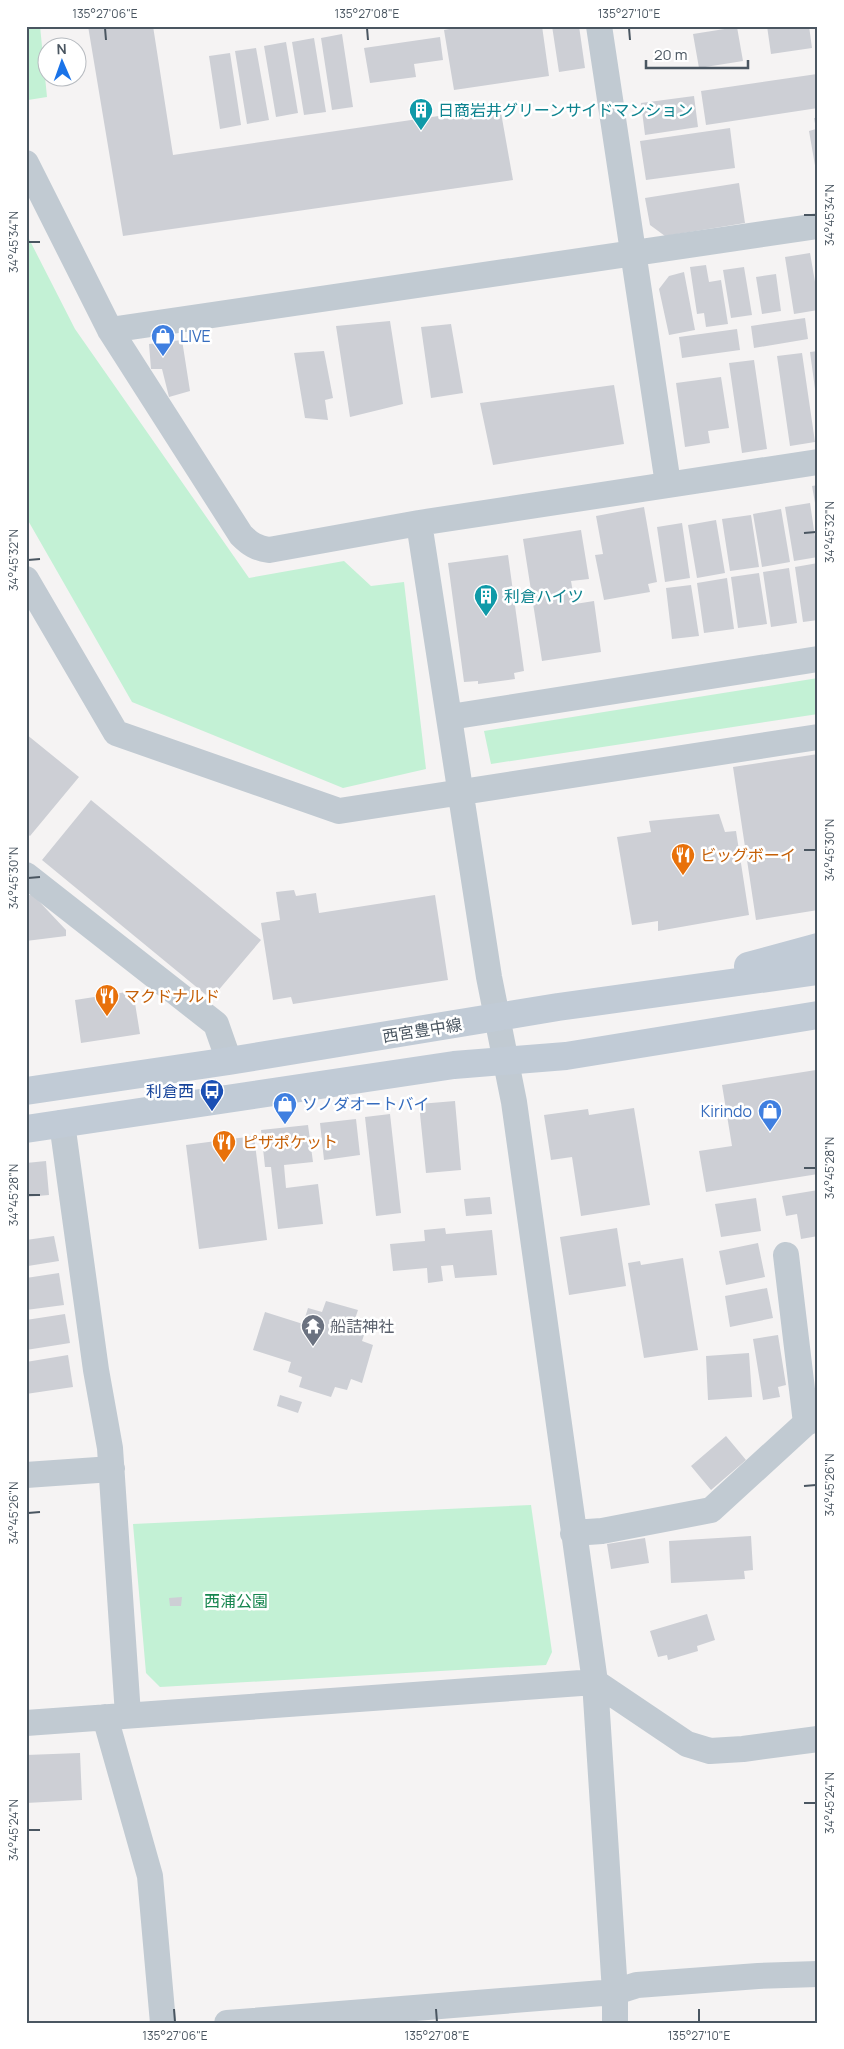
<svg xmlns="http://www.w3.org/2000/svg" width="844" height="2049" font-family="Manrope,'Noto Sans JP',sans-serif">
<rect width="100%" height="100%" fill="#f5f3f3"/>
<!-- green -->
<path fill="#c3f1d5" d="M26,26H40L47,97L28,100Z
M26,233L75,329L249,578L344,561L371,586L404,582L426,769L343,788L132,702L26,517Z
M818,678V714L491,764L484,731Z
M531,1505L552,1652L546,1665L160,1687L146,1673L133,1524Z"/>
<!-- building -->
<path fill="#cdcfd5" d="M88,26H153L173,155L500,107L513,180L123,236Z
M465,26H542L549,76L454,90L444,30Z
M552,26H579L585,68L559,72Z
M767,26H809L812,48L771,54Z
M737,27L743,61L699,68L693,34Z
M342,34L353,107L332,110L321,38Z
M440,37L443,60L414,64L416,77L370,83L364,48Z
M314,38L326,112L304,115L292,42Z
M286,42L298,113L276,117L264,46Z
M256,48L269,120L247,124L235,51Z
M230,53L241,125L220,129L209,56Z
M817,74L818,108L706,125L701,91Z
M694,96L698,127L645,135L641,103Z
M814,118H818L817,177L809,131L816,129Z
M730,128L735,168L646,180L640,141Z
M739,183L745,223L665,236L650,225L645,198Z
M810,253L818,299V310L794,314L785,257Z
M706,265L709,282L721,280L728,324L706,327L704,313L697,314L690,267Z
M744,267L752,315L731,318L723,270Z
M684,272L695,330L669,335L659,289L669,276Z
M776,274L781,311L762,314L756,277Z
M805,318L808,339L754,348L751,326Z
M390,321L403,404L350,417L336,326Z
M451,324L463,393L431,398L421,327Z
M737,329L740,350L682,358L679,337Z
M182,340L190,391L169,397L162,369H151L149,344Z
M324,351L333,398L325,400L328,420L305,418L294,353Z
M818,351V388L815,389L810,352Z
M802,353L815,442L790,446L777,356Z
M754,360L767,449L742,453L729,363Z
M721,377L729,428L708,431L710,443L685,447L676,383Z
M614,385L624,444L493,465L480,403Z
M818,485V514H817L812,486Z
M810,503L818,557L794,561L785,507Z
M644,507L657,582L648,584L650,592L604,600L595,555L603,554L596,516Z
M781,509L790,562L762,567L753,514Z
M751,515L759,567L730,571L722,519Z
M716,520L725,573L697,578L688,525Z
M682,523L690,578L665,582L657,527Z
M581,530L589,579L571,581L575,604L594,601L601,652L542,661L523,539Z
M508,555L524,671L514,673L515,679L478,684V681L464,682L448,563Z
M818,563V620L803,622L795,567Z
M789,568L797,623L771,627L763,572Z
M759,573L767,624L738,628L731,577Z
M727,578L734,629L704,633L697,583Z
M691,585L699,636L672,639L666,588Z
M26,734L79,777L30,836L26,833Z
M818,754V910L756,920L733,767Z
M91,800L261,940L211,999L42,860Z
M719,814L725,832L736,831L749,915L658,931V921L632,925L617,837L651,832L649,821Z
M294,890L296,896L316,893L319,913L435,895L448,980L293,1004L291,997L273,1000L261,923L280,920L276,892Z
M26,895H33L66,930V936L26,941Z
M133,991L140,1034L81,1043L75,1000Z
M816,1070L818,1081V1174L706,1192L699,1151L732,1146L722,1085Z
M455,1101L461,1170L426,1173L419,1104Z
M634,1108L650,1205L581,1216L572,1157L551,1160L544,1115L588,1109L589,1115Z
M390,1114L401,1213L376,1216L365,1117Z
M356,1119L360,1155L324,1160L320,1123Z
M308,1125L313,1162L284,1165L286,1188L318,1184L323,1224L278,1229L271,1167H265L261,1130Z
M254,1136L267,1240L199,1249L186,1145Z
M46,1161L49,1195L26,1197V1163Z
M818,1190V1236L801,1239L797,1214L786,1216L782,1196Z
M490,1197L492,1214L466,1216L464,1199Z
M756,1198L761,1231L721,1237L715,1204Z
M445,1228L446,1234L492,1230L497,1275L455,1278L453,1265L441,1266L443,1281L428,1283L427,1268L393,1271L390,1244L425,1241L424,1230Z
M617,1228L626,1286L569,1295L560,1237Z
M54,1236L59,1261L28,1266L26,1240Z
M758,1243L765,1277L726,1285L719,1251Z
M683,1258L698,1350L644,1358L628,1263L640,1261L641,1265Z
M59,1273L64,1305L26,1310V1278Z
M767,1288L773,1318L730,1327L725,1296Z
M326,1301L358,1310L354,1322L367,1326L362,1341L373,1345L362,1383L351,1379L347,1390L335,1387L331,1397L299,1387L302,1377L288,1372L291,1362L253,1350L265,1312L303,1324L308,1308L322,1312Z
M65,1314L70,1343L26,1350V1320Z
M778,1335L786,1385L778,1387L780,1397L763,1400L753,1339Z
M749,1353L752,1397L708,1400L706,1356Z
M68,1355L73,1387L26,1394V1362Z
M280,1395L302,1402L298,1413L277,1406Z
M726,1436L746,1460L711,1490L691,1466Z
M751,1536L753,1570L744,1571L745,1579L671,1583L669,1541Z
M645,1538L649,1563L611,1569L607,1544Z
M182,1597L181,1606H170L169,1598Z
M707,1614L715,1640L697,1646L698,1651L668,1660L667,1655L658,1657L650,1631Z
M80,1753L82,1800L26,1803V1755Z"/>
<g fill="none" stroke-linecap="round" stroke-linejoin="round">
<!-- minor -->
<path stroke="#c1cad2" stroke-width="26" d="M599,26L668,484
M26,163L110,330L241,535C250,544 256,548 269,550L419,523L818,462
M110,330L818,226
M419,523L489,977L514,1102L595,1682L687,1744L710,1751L743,1749L818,1739
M26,579L116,733L339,811L818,737
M450,717L818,659
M26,875L216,1024L229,1061
M62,1123L96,1370L110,1448L128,1715
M786,1255L806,1423
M26,1475L112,1469
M573,1533L602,1531L711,1510L806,1423L818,1418
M105,1717L150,1876L163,2023
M26,1723L595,1682L615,1992V2023
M227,2023L615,1992L637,1985L758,1976L818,1974"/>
<!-- secondary -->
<path stroke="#c1cbd6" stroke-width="28" d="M748,966L818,947
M26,1091L229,1061L558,1007L818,971
M26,1129L454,1065L566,1056L818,1015"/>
</g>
<!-- ticks -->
<path fill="none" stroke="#4a5661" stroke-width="2" d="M105,28L106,40M367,28L368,40M629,28L630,40M804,215H816M28,242H40M804,533L816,532M28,560L40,559M804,850H816M28,878L40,877M804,1168H816M28,1195H40M804,1486L816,1485M28,1513L40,1512M804,1803H816M28,1830H40M174,2009L175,2022M436,2009L437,2022M699,2009V2022"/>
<!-- icons -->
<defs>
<g id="building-pin" transform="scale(1.25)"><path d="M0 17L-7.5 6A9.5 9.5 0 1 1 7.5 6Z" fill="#0f9aa8" stroke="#fff"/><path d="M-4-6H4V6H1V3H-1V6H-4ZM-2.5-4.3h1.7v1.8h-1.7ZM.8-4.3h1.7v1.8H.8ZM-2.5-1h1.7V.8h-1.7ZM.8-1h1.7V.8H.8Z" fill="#fff"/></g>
<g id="shop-pin" transform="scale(1.25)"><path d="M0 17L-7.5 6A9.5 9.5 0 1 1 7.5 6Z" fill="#3f7fe0" stroke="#fff"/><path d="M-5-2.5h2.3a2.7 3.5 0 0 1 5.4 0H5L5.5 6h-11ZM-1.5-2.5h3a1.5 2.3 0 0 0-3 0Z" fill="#fff"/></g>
<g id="restaurant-pin" transform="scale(1.25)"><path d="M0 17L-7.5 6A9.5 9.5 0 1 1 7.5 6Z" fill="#e8710a" stroke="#fff"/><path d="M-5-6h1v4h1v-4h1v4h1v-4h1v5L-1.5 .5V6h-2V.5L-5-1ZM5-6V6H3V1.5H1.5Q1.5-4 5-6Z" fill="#fff"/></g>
<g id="bus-pin" transform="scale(1.25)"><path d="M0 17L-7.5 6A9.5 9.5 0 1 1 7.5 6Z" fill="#1a4fb4" stroke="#fff"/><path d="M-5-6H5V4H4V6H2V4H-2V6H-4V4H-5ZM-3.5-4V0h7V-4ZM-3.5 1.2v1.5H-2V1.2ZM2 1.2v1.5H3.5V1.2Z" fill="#fff"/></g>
<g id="temple-pin" transform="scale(1.25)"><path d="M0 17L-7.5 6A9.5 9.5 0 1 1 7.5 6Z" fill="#6b7280" stroke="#fff"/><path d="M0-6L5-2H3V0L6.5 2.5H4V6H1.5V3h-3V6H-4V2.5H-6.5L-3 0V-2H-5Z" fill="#fff"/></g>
</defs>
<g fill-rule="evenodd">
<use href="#building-pin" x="421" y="110"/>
<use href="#shop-pin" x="163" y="336"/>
<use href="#building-pin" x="486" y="596"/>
<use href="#restaurant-pin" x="683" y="855"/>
<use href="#restaurant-pin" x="107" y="996"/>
<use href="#bus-pin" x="212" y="1091"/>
<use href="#shop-pin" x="285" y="1104"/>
<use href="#shop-pin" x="770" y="1111"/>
<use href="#restaurant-pin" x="224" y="1142"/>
<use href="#temple-pin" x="313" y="1326"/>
</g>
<g text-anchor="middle" stroke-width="5" stroke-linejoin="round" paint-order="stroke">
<!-- culture labels -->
<g font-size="16" fill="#0d838f" stroke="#fff" text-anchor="start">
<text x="438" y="116">日商岩井グリーンサイドマンション</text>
<text x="504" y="602">利倉ハイツ</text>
</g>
<!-- shop labels -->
<g font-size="16" fill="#366cbe" stroke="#fff" text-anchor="start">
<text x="180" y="342">LIVE</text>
<text x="302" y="1110">ソノダオートバイ</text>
<text x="752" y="1117" text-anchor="end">Kirindo</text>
</g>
<!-- food labels -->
<g font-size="16" fill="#c56008" stroke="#fff" text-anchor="start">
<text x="700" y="861">ビッグボーイ</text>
<text x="124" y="1002">マクドナルド</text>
<text x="242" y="1148">ピザポケット</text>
</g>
<!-- street labels -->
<g font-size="16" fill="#4a5661" stroke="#fff">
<text transform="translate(422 1030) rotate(-9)" y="6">西宮豊中線</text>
</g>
<!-- transit labels -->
<g font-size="16" fill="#164399" stroke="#fff" text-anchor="end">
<text x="194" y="1097">利倉西</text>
</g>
<!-- worship labels -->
<g font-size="16" fill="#5b616d" stroke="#fff" text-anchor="start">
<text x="330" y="1332">船詰神社</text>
</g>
<!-- park labels -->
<g font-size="16" fill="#17864f" stroke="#fff">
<text x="236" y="1607">西浦公園</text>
</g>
</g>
<!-- border -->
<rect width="844" height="2049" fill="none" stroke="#ffffff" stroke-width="55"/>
<!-- north arrow -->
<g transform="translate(62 62) rotate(358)"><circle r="24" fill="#ffffff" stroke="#b7bbc0"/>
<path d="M0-4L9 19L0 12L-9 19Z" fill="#1a73e8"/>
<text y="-8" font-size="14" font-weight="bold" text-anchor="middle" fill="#4a5661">N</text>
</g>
<!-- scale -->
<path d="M646 60v8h102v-8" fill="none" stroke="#4a5661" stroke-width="2.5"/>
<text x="654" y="60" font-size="15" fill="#4a5661" stroke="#ffffff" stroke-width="4" paint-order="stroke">20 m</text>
<rect x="28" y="28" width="788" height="1994" fill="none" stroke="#4a5661" stroke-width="2"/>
<g font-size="12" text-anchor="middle" fill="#4a5661">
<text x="105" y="18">135°27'06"E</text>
<text x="367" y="18">135°27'08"E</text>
<text x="629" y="18">135°27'10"E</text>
<text transform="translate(830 215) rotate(-90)" y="4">34°45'34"N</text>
<text transform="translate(14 242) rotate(-90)" y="4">34°45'34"N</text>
<text transform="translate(830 532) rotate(-90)" y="4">34°45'32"N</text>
<text transform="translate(14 560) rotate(-90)" y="4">34°45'32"N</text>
<text transform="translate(830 850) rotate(-90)" y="4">34°45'30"N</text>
<text transform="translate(14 878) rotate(-90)" y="4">34°45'30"N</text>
<text transform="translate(830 1168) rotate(-90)" y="4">34°45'28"N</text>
<text transform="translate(14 1195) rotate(-90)" y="4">34°45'28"N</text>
<text transform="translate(830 1485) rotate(-90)" y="4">34°45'26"N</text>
<text transform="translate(14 1513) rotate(-90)" y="4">34°45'26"N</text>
<text transform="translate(830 1803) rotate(-90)" y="4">34°45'24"N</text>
<text transform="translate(14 1830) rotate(-90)" y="4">34°45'24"N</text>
<text x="175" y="2040">135°27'06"E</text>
<text x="437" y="2040">135°27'08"E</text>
<text x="699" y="2040">135°27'10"E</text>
</g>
</svg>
